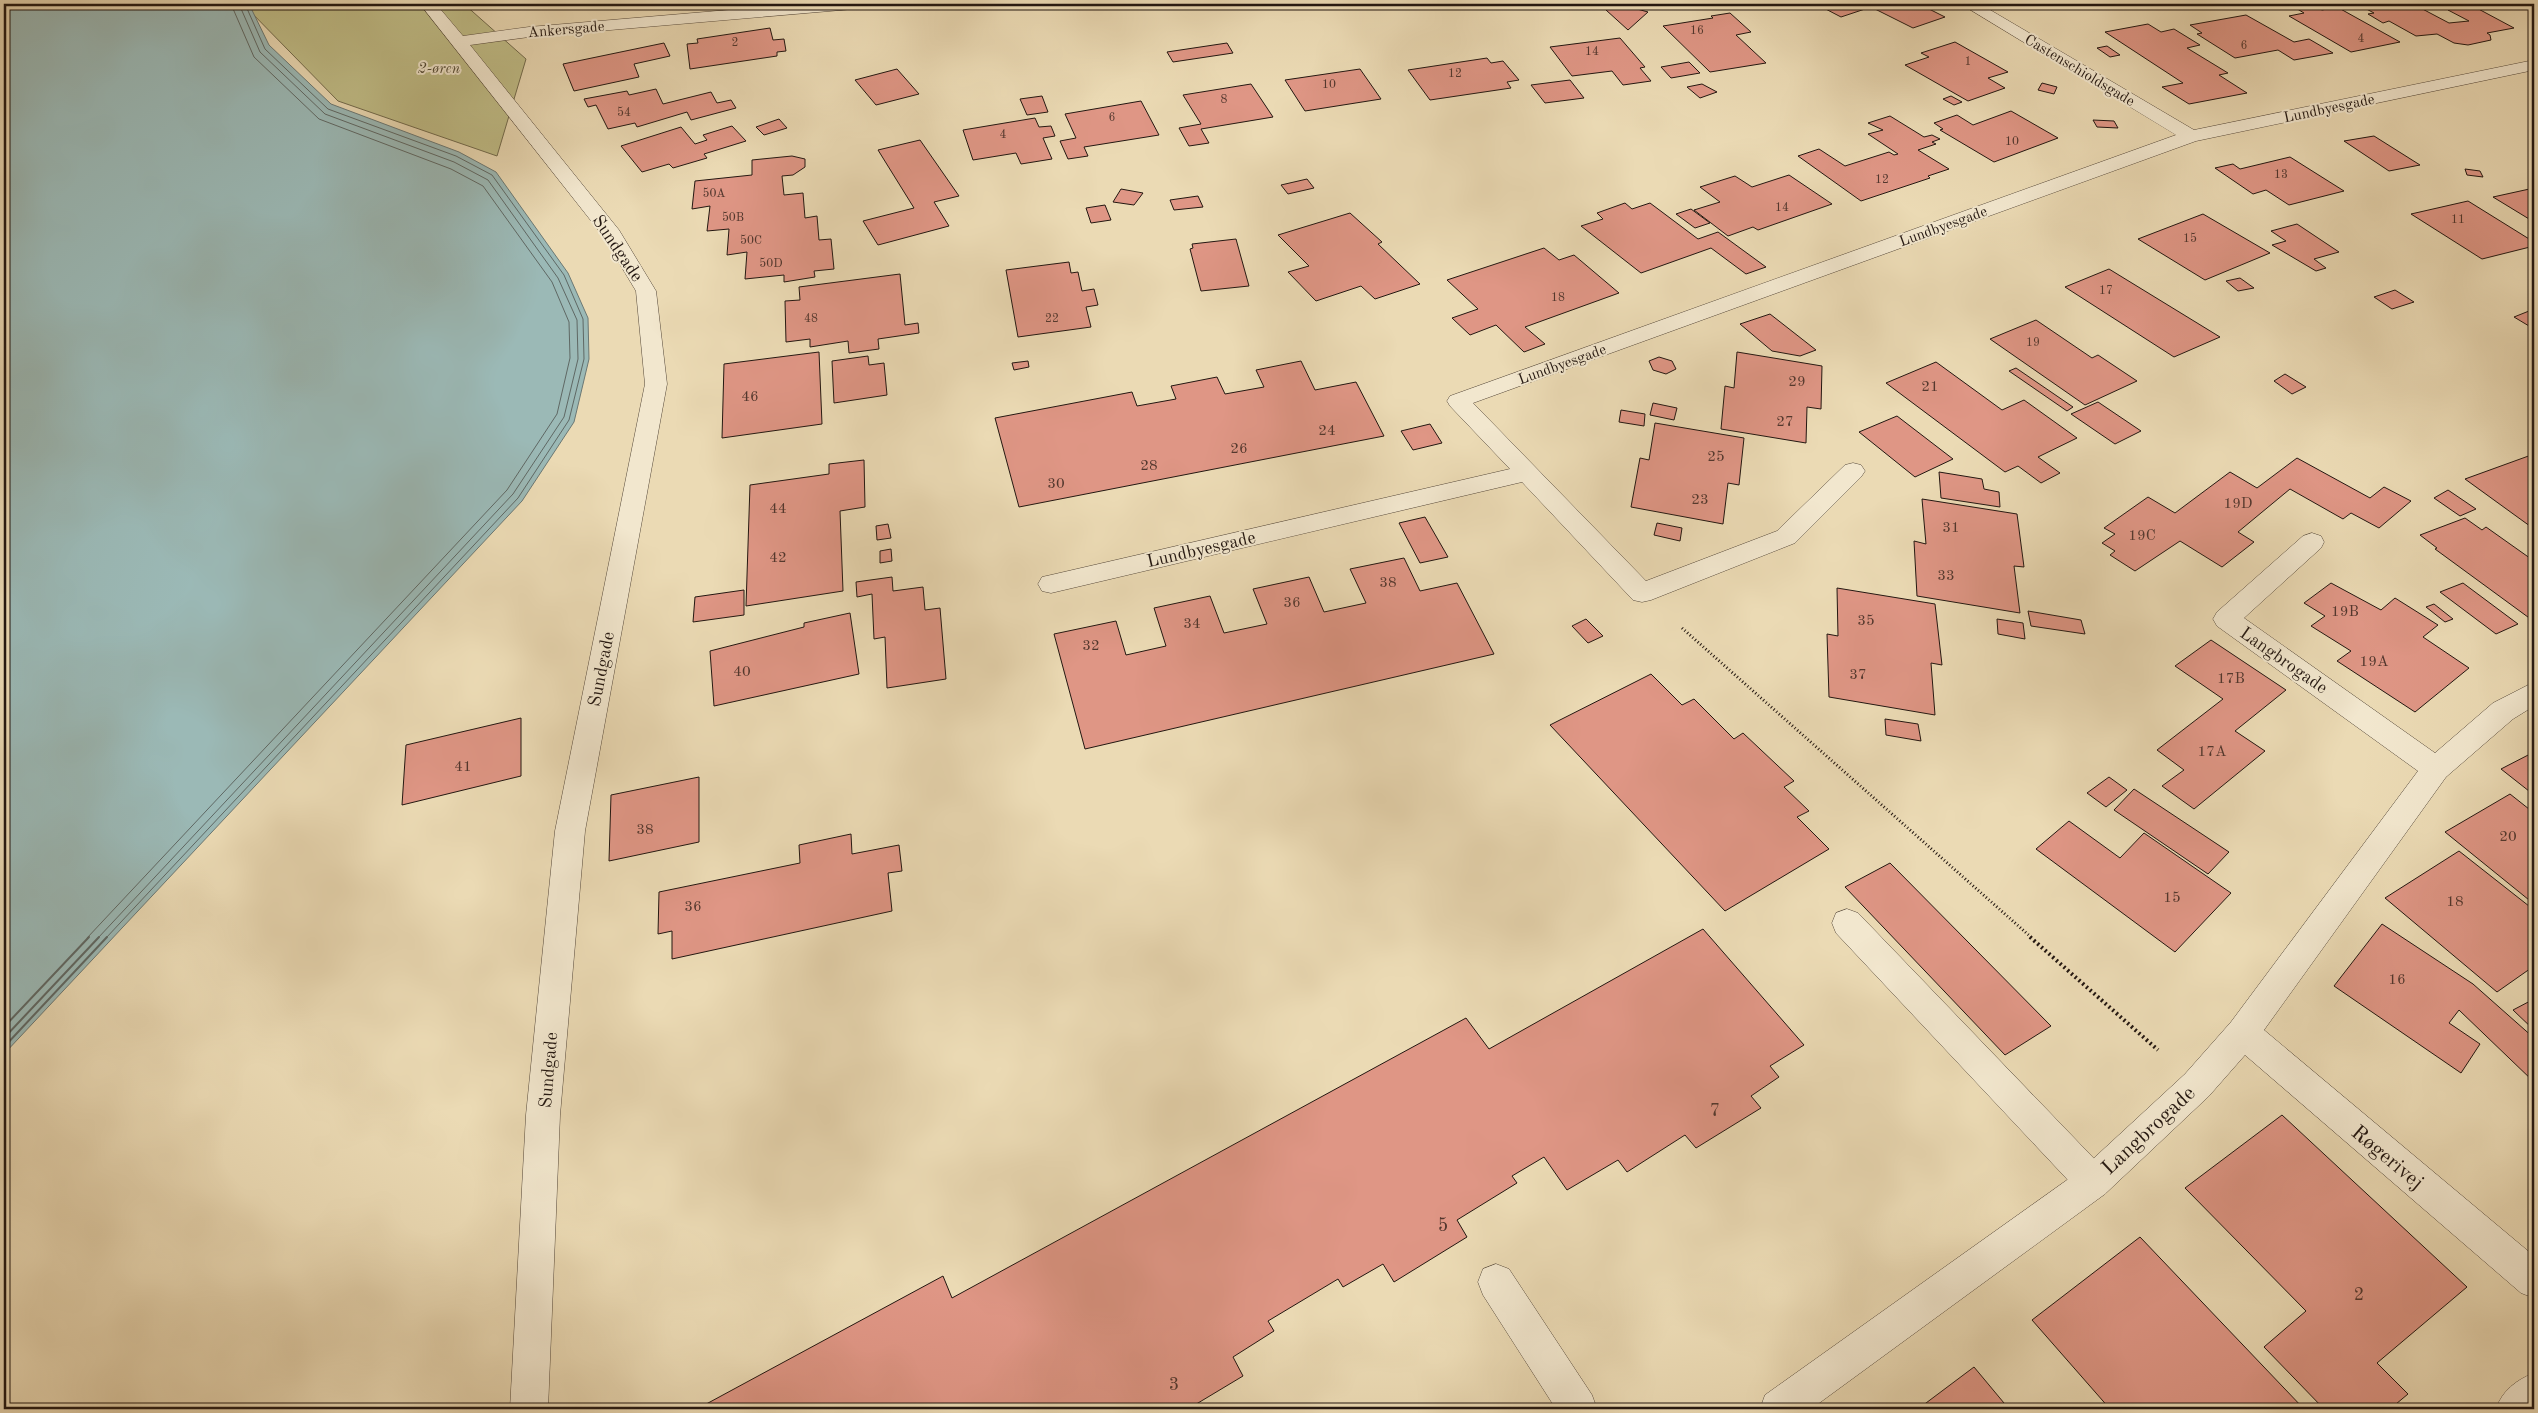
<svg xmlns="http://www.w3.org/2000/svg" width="2538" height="1413" font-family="'Old Standard TT',serif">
<rect width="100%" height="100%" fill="#ebdab4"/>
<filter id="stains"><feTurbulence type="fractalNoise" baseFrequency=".004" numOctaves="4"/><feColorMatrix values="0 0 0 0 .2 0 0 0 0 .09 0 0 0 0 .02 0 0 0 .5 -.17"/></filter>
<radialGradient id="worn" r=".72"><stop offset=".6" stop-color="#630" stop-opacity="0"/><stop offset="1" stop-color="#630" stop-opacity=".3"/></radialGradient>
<!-- green -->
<path fill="#c0bd87" stroke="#726a4c" d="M243,4H464L526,59L497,156L338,101Z"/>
<!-- water -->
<path fill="#9bb9b6" stroke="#6b7874" d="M4,4H249L269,45L331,104L459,152L496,172L568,273L588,318L589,359L574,422L522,501L4,1054Z"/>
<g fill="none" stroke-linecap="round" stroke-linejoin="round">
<!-- shore-far1 -->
<path stroke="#5f6864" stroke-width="1" d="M87,938L507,490L557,414L570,358L569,322L552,282L483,186L451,169L319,119L254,57L231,4
M98,938L513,494L564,417L578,359L577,320L558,278L488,180L454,162L325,114L260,52L239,4
M106,938L518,498L569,420L584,359L583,319L564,275L492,175L456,156L328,109L265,49L245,4"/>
<!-- shore -->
<path stroke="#5f6864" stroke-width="2" d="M4,1027L89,937
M4,1038L99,937
M4,1047L107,937"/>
</g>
<!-- building -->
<path fill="#df9685" stroke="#231711" d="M1613,4H1634L1630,7L1648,12L1628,30L1606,10Z
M1796,4H1926L1930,5L1925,7L1945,17L1913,28L1871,7L1841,17L1818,5L1807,9Z
M2312,4L2322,10L2337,7L2400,42L2351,52L2289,16L2304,13L2294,7Z
M2357,4H2413L2449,23L2469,21L2448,10L2471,5L2514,28L2487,33L2490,35L2491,40L2468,45L2454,43L2437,34L2416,36L2389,21L2383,23L2368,14L2374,13Z
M1730,13L1751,32L1736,35L1766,63L1710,72L1663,26L1713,18L1711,16Z
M2246,15L2294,42L2309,39L2333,53L2294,60L2278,50L2235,58L2197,34L2202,33L2190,25Z
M2148,24L2161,32L2174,29L2200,45L2187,48L2228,73L2219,75L2247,93L2189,104L2162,87L2183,83L2105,32Z
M770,28L773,40L784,39L786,51L777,52V56L690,69L687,44L698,43L697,39Z
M1620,38L1645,67L1640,68L1651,81L1623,85L1612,71L1572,76L1550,47Z
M1955,42L2008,72L1988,78L2005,88L1968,101L1905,65L1929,57L1921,53Z
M664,43L670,56L634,64L639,77L574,91L563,64Z
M1227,43L1233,53L1173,62L1167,52Z
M2107,46L2120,55L2110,57L2097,48Z
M1487,58L1491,63L1503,61L1519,80L1507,82L1511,88L1430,100L1408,70Z
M1689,62L1700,73L1671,78L1661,67Z
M897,69L919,94L876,105L855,80Z
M1360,69L1381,99L1305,111L1285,80Z
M1570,80L1584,98L1545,103L1531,85Z
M2042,83L2057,87L2054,94L2038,90Z
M1251,84L1273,117L1201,129L1209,143L1189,146L1179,128L1201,124L1183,95Z
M1702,84L1717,92L1700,98L1687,87Z
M656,89L663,104L711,92L717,103L731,100L736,108L691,120L687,112L637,127L635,123L608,129L596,105L588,107L584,99L627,91L629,95Z
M1042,96L1048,112L1027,115L1020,99Z
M1951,96L1962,102L1954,105L1943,99Z
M1141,101L1159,135L1084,147L1088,156L1068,159L1060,141L1076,138L1065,114Z
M2011,111L2058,138L1994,162L1940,130L1943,129L1934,123L1957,115L1973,125Z
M1890,116L1924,137L1932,135L1940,139L1932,142L1936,144L1918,150L1949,169L1928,176L1930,178L1861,201L1798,156L1819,149L1845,166L1889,152L1894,155L1898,154L1868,134L1883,130L1868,123Z
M1035,118L1039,127L1051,126L1055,136L1043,138L1052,159L1021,164L1016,153L973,160L963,130Z
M779,119L787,128L764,135L756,127Z
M2093,120L2114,121L2118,128L2097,127Z
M732,126L746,141L704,154L707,158L673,168L669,164L642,172L621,146L681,127L695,144L707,140L703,135Z
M2374,136L2420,165L2389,171L2344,141Z
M920,140L959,196L934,202L949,226L878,245L863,221L914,208L878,150Z
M792,156L805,159V167L793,175L782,176L784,195L803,193L805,218L817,216L819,240L831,239L834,269L814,271L815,277L784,282V275L745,279L747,252L727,255L729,229L707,231L710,206L692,209L695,181L752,175V160Z
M2290,157L2344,191L2289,205L2266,190L2253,194L2215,168L2233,164L2240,169Z
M2465,169L2480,171L2483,177L2467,175Z
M1789,175L1832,204L1758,230L1753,227L1728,236L1694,210L1720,202L1700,187L1735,176L1752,187Z
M1307,179L1314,188L1288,194L1281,185Z
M2534,188V222L2493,197Z
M1121,189L1143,193L1134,205L1113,202Z
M1198,196L1203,207L1174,210L1170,200Z
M2468,201L2534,242V246L2482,259L2411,214Z
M1625,203L1632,209L1650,203L1698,239L1718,232L1766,267L1746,274L1711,248L1641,273L1581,226L1603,219L1597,213Z
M1105,205L1111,220L1091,223L1086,208Z
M1691,209L1710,223L1695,228L1676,214Z
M1350,213L1382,242L1378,244L1420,284L1375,299L1361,286L1316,301L1288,272L1309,266L1278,235Z
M2203,214L2270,253L2205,280L2138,239Z
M2297,224L2339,252L2314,259L2326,268L2316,271L2272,245L2286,241L2271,231Z
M1236,239L1249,286L1201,291L1190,249L1193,248L1192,244Z
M1544,248L1559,260L1574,255L1619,293L1525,327L1545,344L1524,352L1496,325L1470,335L1452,318L1478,309L1447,280Z
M1069,262L1071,273L1078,272L1082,291L1094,289L1098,305L1086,307L1091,327L1018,337L1006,270Z
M2109,269L2220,337L2174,357L2065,287Z
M900,274L905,325L918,323L919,333L878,339L879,349L849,353L848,341L810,347V339L786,342L785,301L800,300L799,287Z
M2240,278L2254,288L2238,291L2226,281Z
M2395,290L2414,302L2392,309L2374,297Z
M2534,309V329L2514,317Z
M1770,314L1816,350L1800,356L1772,351L1740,324Z
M2036,320L2092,358L2098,355L2137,381L2085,405L1990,339Z
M819,352L822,424L722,438L724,364Z
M1737,352L1822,366L1821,409L1807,407L1806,443L1721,429L1725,386L1734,388Z
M868,356L869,365L884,363L887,395L834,403L832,361Z
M1659,357L1672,361L1676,369L1666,374L1653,370L1649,361Z
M1028,361L1029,367L1014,370L1012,363Z
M1301,361L1315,390L1356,382L1384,436L1019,507L995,418L1132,392L1137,406L1176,399L1171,386L1217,377L1225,394L1264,387L1256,370Z
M1936,362L2002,410L2024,400L2077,438L2038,457L2060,473L2041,483L2018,466L2005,472L1886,383Z
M2016,368L2073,407L2067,411L2009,371Z
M2285,374L2306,387L2292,394L2274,381Z
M2098,402L2141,431L2115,444L2071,414Z
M1653,403L1677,408L1674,420L1650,415Z
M1621,410L1645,414L1644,426L1619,422Z
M1897,416L1953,459L1915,477L1859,432Z
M1655,423L1744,438L1739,485L1728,483L1723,524L1631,507L1640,458L1649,460Z
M1430,424L1442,443L1413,450L1401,431Z
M2534,454V529L2465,479Z
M2297,458L2370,498L2384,487L2411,501L2379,528L2351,513L2343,519L2290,489L2238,532L2254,542L2222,567L2180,541L2135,571L2110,555L2115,551L2102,543L2115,534L2104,528L2148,497L2175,513L2230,472L2257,488Z
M864,460L865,507L840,511L843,591L746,606L750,485L829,474V464Z
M1939,472L1982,479L1984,489L1999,492L2000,507L1941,498Z
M2448,490L2476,509L2460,516L2434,498Z
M1922,499L2017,514L2024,567L2014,566L2020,613L1917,596L1914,541L1926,544Z
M1425,517L1448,557L1420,563L1399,523Z
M2465,518L2482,530L2486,527L2534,561V619L2532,620L2435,549L2437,548L2420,535Z
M1657,523L1682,528L1680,541L1654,535Z
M888,524L891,538L877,540L876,526Z
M891,549L892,561L880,563V551Z
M1404,558L1420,591L1457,583L1494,654L1085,749L1054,634L1116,621L1126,655L1166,646L1154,608L1210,596L1224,633L1267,624L1253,589L1309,577L1324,612L1366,603L1350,569Z
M892,577L893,591L923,587L925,610L940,608L946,679L887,688L885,637L874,639L872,594L857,597L856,582Z
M2331,583L2381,610L2395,598L2438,625L2423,637L2469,668L2415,712L2337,661L2351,651L2311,626L2325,616L2304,603Z
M2463,583L2518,624L2496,634L2440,592Z
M1837,588L1935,604L1942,665L1931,663L1935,715L1829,697L1827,634L1838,636Z
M744,590V615L693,622L695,597Z
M2434,604L2453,619L2445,622L2426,607Z
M2028,611L2081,620L2085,634L2031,626Z
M850,613L859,674L714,706L710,651L804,627V623Z
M1586,619L1603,636L1588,643L1572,626Z
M1997,619L2023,623L2025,639L1998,634Z
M2211,640L2286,690L2235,731L2265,751L2194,809L2162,786L2184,770L2157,750L2223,699L2175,666Z
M1651,674L1682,705L1694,699L1734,739L1743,733L1794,781L1784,787L1809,811L1797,817L1829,849L1725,911L1550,725Z
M521,718V776L402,805L406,745Z
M1885,719L1918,724L1921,741L1886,735Z
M2534,752V795L2501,769Z
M699,777V842L609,861L611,795Z
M2109,777L2127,790L2106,807L2087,793Z
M2134,789L2229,852L2208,874L2114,810Z
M2510,794L2534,813V904L2445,832Z
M2069,821L2120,858L2144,833L2231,893L2175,952L2036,849Z
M851,834L852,854L899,845L902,871L888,873L892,911L672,959V931L658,934L659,892L800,863L799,845Z
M2459,851L2534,910V966L2497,992L2385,898Z
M1890,863L2051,1026L2005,1055L1845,887Z
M2382,924L2473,984L2534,1038V1082L2459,1010L2449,1023L2480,1044L2461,1073L2334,986Z
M1703,929L1804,1045L1770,1066L1779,1077L1751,1096L1761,1108L1696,1148L1685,1135L1627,1172L1618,1160L1567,1190L1544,1157L1512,1176L1517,1183L1457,1220L1467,1237L1394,1282L1383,1264L1343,1287L1338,1279L1268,1321L1274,1331L1233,1357L1243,1376L1188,1409H697L943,1276L952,1298L1466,1018L1489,1049Z
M2534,999V1030L2513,1010Z
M2282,1115L2467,1287L2377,1363L2408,1394L2390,1409H2324L2264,1347L2306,1311L2185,1188Z
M2140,1237L2304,1409H2110L2032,1320Z
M1974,1367L2009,1409H1918Z"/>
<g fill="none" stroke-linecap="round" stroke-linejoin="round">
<!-- service casing -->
<g stroke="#55483a" stroke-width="1">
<path id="service" d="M1847,909L1858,913L2105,1170L2111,1182L2105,1194L2093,1199L2081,1194L1836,933L1832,923L1836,913Z
M1496,1264L1509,1269L1592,1395L1597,1409H1556L1483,1295L1478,1282L1483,1269Z"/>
</g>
<!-- minor casing -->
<g stroke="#55483a" stroke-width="1">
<path id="minor" d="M420,4H436L463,36L529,27L799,4H861L853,9L529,37L470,45L619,230L656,291L667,384L585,831L560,1115L548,1409H510L526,1115L555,831L645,384L636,291L603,236Z
M1961,4H1980L2194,130L2534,60V70L2196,141L1473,403L1646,581L1777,531L1845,465L1853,463L1861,465L1865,471L1861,477L1795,543L1651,600L1642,602L1633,600L1522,482L1051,593L1042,591L1038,584L1042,577L1051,575L1510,469L1450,406L1447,401L1450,396L2176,135Z
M2312,533L2321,536L2324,542L2321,548L2244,618L2435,753L2493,703L2534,682V706L2513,719L2446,777L2264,1030L2534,1256V1298L2521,1293L2245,1055L2209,1096L2105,1194L1811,1409H1760L1765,1395L2081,1170L2185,1074L2231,1022L2418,771L2217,626L2213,619L2217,612L2303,536Z
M2534,1373V1409H2496C2502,1391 2516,1380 2534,1373Z"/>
</g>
<!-- path-far1 -->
<path stroke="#231711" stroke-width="3" stroke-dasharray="1 2.5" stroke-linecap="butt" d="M1682,628L2032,938"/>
<!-- path -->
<path stroke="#231711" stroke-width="4" stroke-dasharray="2 3" stroke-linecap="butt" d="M2030,937L2158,1050"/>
<!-- service -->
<use href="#service" fill="#f2e7ce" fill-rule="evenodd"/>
<!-- minor -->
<use href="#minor" fill="#f2e7ce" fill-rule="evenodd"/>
</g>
<g text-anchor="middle" stroke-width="4" stroke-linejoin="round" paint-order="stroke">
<!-- far-number labels -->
<g font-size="12" fill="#52372e">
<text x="1697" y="34">16</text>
<text x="2361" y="42">4</text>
<text x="735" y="46">2</text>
<text x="2244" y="49">6</text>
<text x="1592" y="55">14</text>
<text x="1968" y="65">1</text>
<text x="1455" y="77">12</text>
<text x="1329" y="88">10</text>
<text x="1224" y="103">8</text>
<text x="624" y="116">54</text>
<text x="1112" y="121">6</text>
<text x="1003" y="138">4</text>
<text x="2012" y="145">10</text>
<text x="2281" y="178">13</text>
<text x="1882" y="183">12</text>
<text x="714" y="197">50A</text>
<text x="1782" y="211">14</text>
<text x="733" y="221">50B</text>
<text x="2458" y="223">11</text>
<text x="2190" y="242">15</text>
<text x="751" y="244">50C</text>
<text x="771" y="267">50D</text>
<text x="2106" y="294">17</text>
<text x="1558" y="301">18</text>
<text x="811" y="322">48</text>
<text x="1052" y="322">22</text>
<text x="2033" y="346">19</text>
</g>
<!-- far-street labels -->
<g font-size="15" fill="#231711" stroke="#f2e7ce">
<text transform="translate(566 29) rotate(-5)" y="5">Ankersgade</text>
<text transform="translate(2080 70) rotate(31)" y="5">Castenschioldsgade</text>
<text transform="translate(2329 108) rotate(-12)" y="5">Lundbyesgade</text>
<text transform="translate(1943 226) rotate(-20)" y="5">Lundbyesgade</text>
<text transform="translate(1562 364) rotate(-20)" y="5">Lundbyesgade</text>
</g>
<!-- far-park labels -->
<g font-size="15" font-style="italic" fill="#524934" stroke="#f2e7ce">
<text x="439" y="73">2-øren</text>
</g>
<!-- number labels -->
<g font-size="15" fill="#52372e">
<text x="1797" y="386">29</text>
<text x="1930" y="391">21</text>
<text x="750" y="401">46</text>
<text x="1785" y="426">27</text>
<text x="1327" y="435">24</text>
<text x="1239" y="453">26</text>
<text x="1716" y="461">25</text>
<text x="1149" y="470">28</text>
<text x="1056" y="488">30</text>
<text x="1700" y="504">23</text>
<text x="2238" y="508">19D</text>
<text x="778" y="513">44</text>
<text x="1951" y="532">31</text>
<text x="2142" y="540">19C</text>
<text x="778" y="562">42</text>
<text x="1946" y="580">33</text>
<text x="1388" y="587">38</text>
<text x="1292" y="607">36</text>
<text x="2345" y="616">19B</text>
<text x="1866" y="625">35</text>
<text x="1192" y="628">34</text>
<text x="1091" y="650">32</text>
<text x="2374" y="666">19A</text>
<text x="742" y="676">40</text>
<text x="1858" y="679">37</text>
<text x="2231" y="683">17B</text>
<text x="2212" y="756">17A</text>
<text x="463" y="771">41</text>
<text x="645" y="834">38</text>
<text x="2508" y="841">20</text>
<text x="2172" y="902">15</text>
<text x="2455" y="906">18</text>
<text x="693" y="911">36</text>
<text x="2397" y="984">16</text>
</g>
<!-- street labels -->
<g font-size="18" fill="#231711" stroke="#f2e7ce">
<text transform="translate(618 248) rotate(56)" y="6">Sundgade</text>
<text transform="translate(1201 549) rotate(-13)" y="6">Lundbyesgade</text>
<text transform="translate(2284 660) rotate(35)" y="6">Langbrogade</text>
<text transform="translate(601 669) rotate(-79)" y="6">Sundgade</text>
<text transform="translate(548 1070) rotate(-85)" y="6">Sundgade</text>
</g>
<!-- near-number labels -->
<g font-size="18" fill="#52372e">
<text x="1715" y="1116">7</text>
<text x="1443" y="1231">5</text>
<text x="2359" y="1300">2</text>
<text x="1174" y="1390">3</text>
</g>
<!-- near-street labels -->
<g font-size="21" fill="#231711" stroke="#f2e7ce">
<text transform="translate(2148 1130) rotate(-43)" y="7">Langbrogade</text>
<text transform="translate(2388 1157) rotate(40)" y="7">Røgerivej</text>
</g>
</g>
<!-- margin -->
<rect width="2538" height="1413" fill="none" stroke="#ebdab4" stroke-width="20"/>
<rect x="5" y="5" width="2528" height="1403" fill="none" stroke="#231711" stroke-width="2.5"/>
<rect x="10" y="10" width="2518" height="1393" fill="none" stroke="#231711"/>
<rect width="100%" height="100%" filter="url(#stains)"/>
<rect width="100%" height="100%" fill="url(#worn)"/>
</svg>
